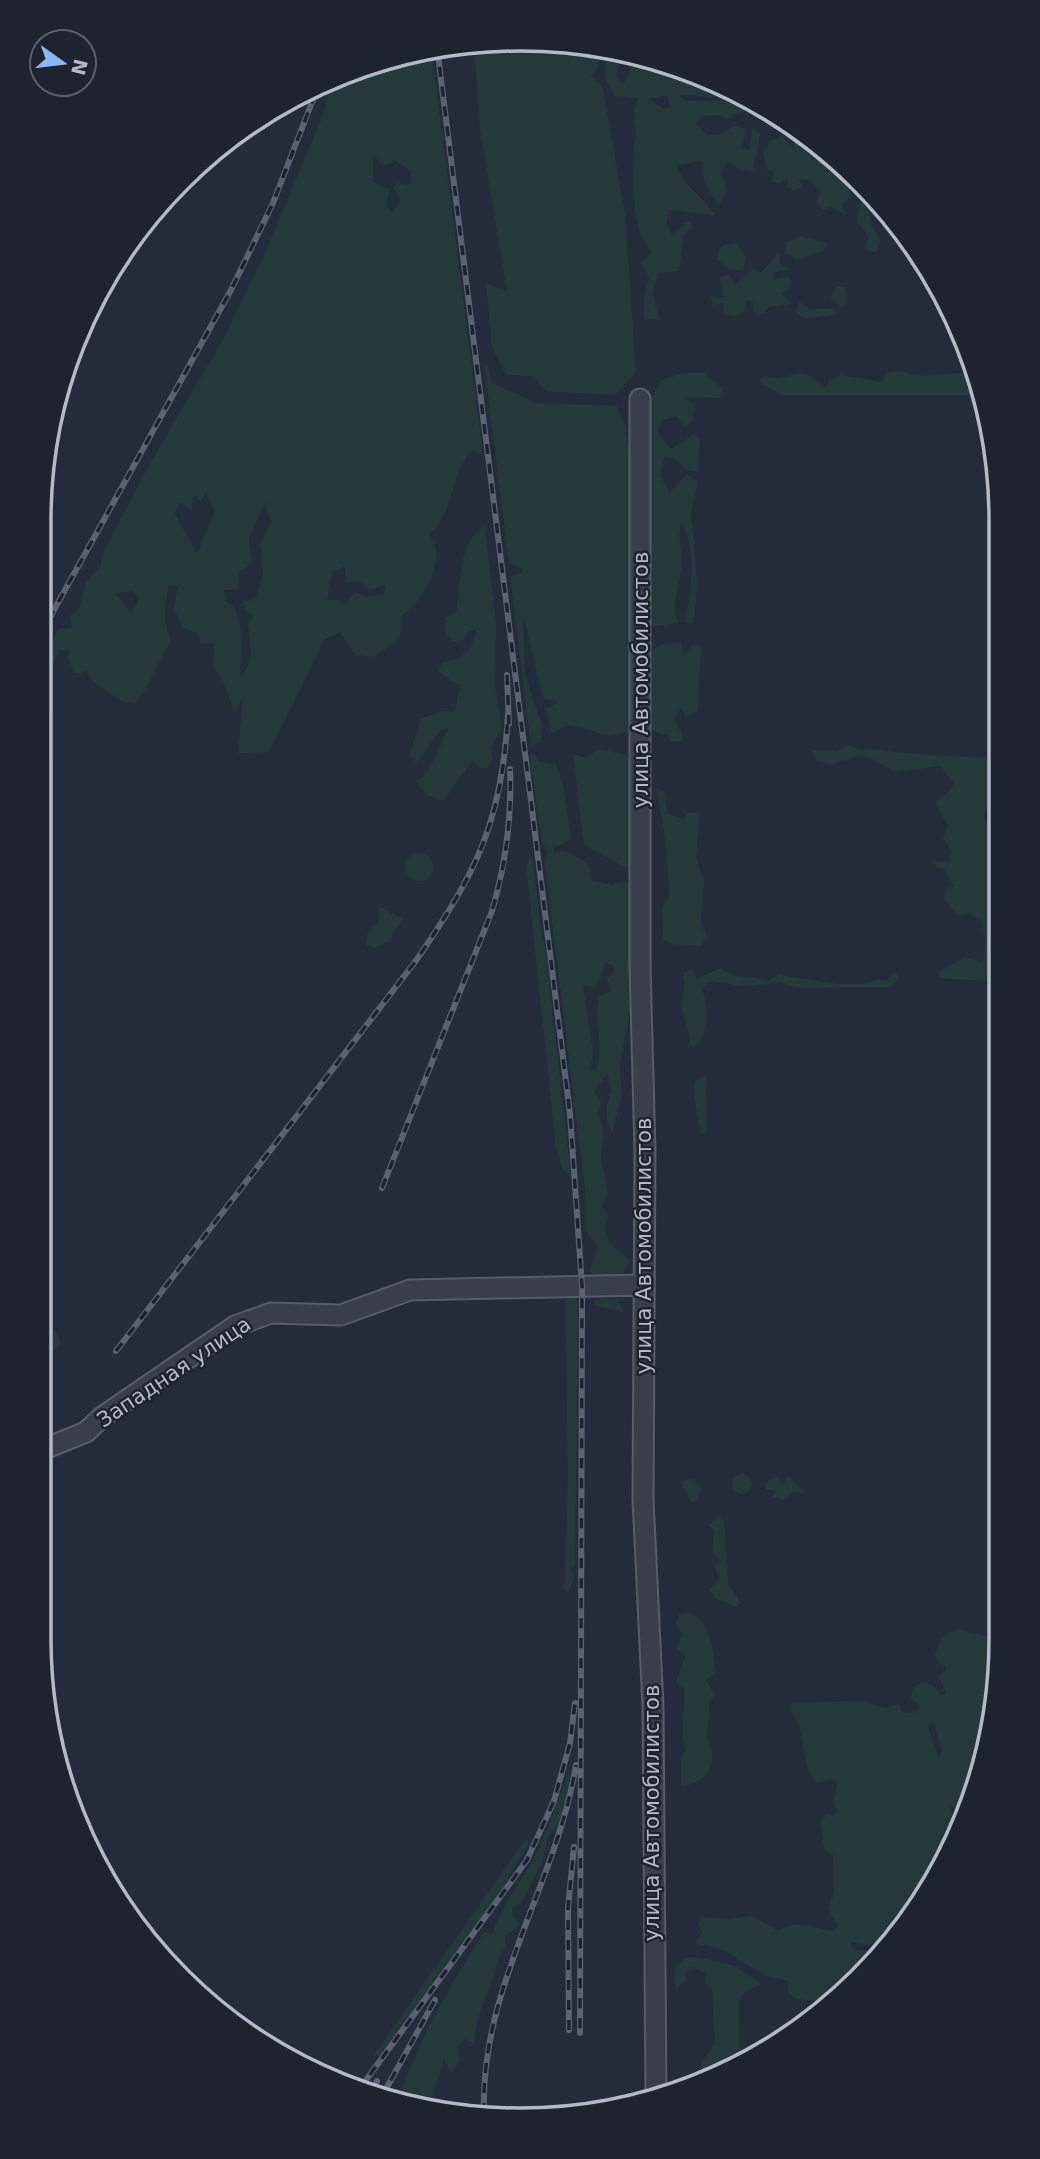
<svg xmlns="http://www.w3.org/2000/svg" width="1040" height="2159" font-family="'DejaVu Sans',sans-serif">
<rect width="100%" height="100%" fill="#232d39"/>
<!-- green -->
<path fill="#25393a" fill-rule="evenodd" d="M520,39L599,46V67L591,76L602,85L625,214L636,372L615,395L547,391L533,376L506,375L492,347L486,283L507,291L480,128L474,43Z
M431,47L483,455L473,450C450,468 455,515 429,534C431,539 435,545 436,550C440,572 419,604 401,616L400,638L374,657L356,655L340,633L325,639L269,752L238,753L243,699L234,712L222,679L213,667L214,643H201L197,633L182,627L174,608L178,586L169,585C164,606 163,622 171,642C157,662 150,684 136,704L121,701L90,679L87,670L79,674L74,672L68,659L69,651L59,650L39,698V668L58,629L72,628L70,616L79,609L86,582L100,567L102,555L144,474L222,341L264,255L321,120L334,76ZM373,155L384,166L395,161L411,171L410,185L396,183L393,188L401,200L392,212L386,206L389,189L373,182ZM206,494L215,512L197,553L175,514L180,502L191,511L194,496L201,501ZM265,502L271,522L260,544L263,573L256,599L243,602L246,610L254,616L248,624C250,642 255,663 241,676C238,651 249,615 225,600L224,590L238,589L239,571L252,564L249,538ZM345,566L346,582L360,581L368,590L385,585L384,595L366,597L355,592L345,605L338,600H327L332,572ZM133,591L139,598L132,614L115,593Z
M610,47L617,49L622,55L616,76L622,85L630,73L627,62L630,53L705,75L739,95C728,94 719,98 709,97C698,96 690,94 679,96L686,101H749L762,109L735,113L729,119L720,115L702,116L696,124L707,135L720,134L735,126L746,129L741,149H750L752,129L760,133L753,171L739,169L727,161L721,172L727,190L718,206L704,181L703,161L676,165C685,188 703,195 715,215L669,210L667,224L672,234L688,221L694,226L684,235L679,271L658,273L652,293L660,320L644,319V297L649,277L641,263L652,253C628,229 635,179 634,147C640,127 629,120 638,98L615,96L606,80L605,51ZM668,95L670,107L664,110L649,99Z
M773,115L796,128H775L770,120Z
M805,133L819,143L820,151L849,179L851,197L842,204L846,215L831,207L822,210L817,202L821,191L810,180L799,179L802,187L793,191L787,187L789,176L779,184L771,181L775,173L767,170L763,151L770,141L782,136L790,145L805,139Z
M870,202V220L880,242L877,252L865,251L869,236L857,223L860,203Z
M800,236L828,243L823,251L798,260L786,254V243Z
M737,243L746,258L743,270L728,269L717,259L721,246Z
M779,253L780,264L790,269L772,273L774,279L789,277L791,283L782,294L792,304L768,307L763,314L754,312L753,303L746,299L744,311L734,316L723,313L724,303L713,305L711,296L725,298L719,278L728,274L735,285L753,269L761,272Z
M837,286L845,287L848,302L841,307L830,297Z
M799,302L811,309H834L836,315L803,318L796,312Z
M484,363L488,366L492,383L537,403L617,406L625,425L630,458V655L634,717L628,731L610,736L569,725L552,733L546,709L559,702L543,698L523,613L525,675L542,726L541,742L531,746L510,576L521,574L523,569L509,563Z
M898,371L922,376L975,372L981,395H781L759,381L765,376C793,385 796,358 826,388L829,380L840,375L883,382L887,373Z
M685,373H707L708,378L722,387L720,398L685,397L695,406L692,422L685,427L676,417L662,420L658,433L671,449L694,434L700,440L698,472L687,470L674,458L664,457L660,476L670,492L686,474L697,481C697,492 690,512 691,518C695,555 700,587 693,624L685,622C692,591 697,552 682,523C676,537 683,547 682,562C681,582 670,603 678,623L651,627L643,619L646,469C651,448 645,447 645,429C645,412 653,395 661,380Z
M485,526L496,624L495,686L502,727L491,749L493,758L488,768H480L473,760L443,801L427,795L417,782L429,770L449,727L439,732L416,763L409,756L421,719L442,711L455,712L460,686L438,671L443,662C462,659 474,651 476,630L469,631L464,640L453,641L445,632V618L456,613C462,585 456,544 485,526Z
M681,643L683,655L693,645L701,647L698,711L686,717L681,708L675,718L684,741L670,742L668,735L645,729L646,656L659,645Z
M848,745C862,751 866,748 879,750C919,755 958,757 998,758L999,805L996,803L983,816L988,821L999,818V960L989,971L999,967V982L940,978L939,972L964,958L983,962L985,940L982,922L970,913L959,916L944,900L946,889L954,886L944,869L937,868L934,862L950,861L952,851L943,838L948,826L935,802L950,791L954,783L940,766L895,772L871,758L857,756L831,765L816,761L811,750L836,751Z
M601,749L626,755L633,764L636,861L627,868L584,845L573,754L585,758Z
M534,754L539,762L556,764L563,786L571,839L559,846L553,845L554,853L564,850L588,864L592,881L613,885L626,881L634,896L631,1005L620,1063L621,1099L612,1132C604,1119 605,1105 612,1091L607,1074L594,1092L601,1101L598,1115L604,1131L601,1157L608,1194L602,1207L608,1215C600,1238 613,1247 630,1260L624,1273C612,1278 602,1281 590,1272L598,1247L586,1232V1197L545,865L547,852L542,841L529,755ZM605,962L613,966V974L607,979L611,991L599,997C592,1020 606,1051 596,1069L590,1071L593,1053L583,985L595,987L601,978Z
M656,789L664,791L668,814L684,819L688,813H700L696,859L704,880L701,923L706,936L701,946L675,945L663,940L662,906L669,898C668,861 665,825 656,789Z
M405 867a14 14 0 1 1 28 0a14 14 0 1 1-28 0Z
M532,855L542,939L545,945L571,1177L562,1169L556,1147L526,865Z
M378,906L403,919L389,941L375,948L366,945L367,935L379,921Z
M693,968L697,979L720,968C736,980 751,975 769,981L779,975L837,984H866L879,979L885,982L894,972L899,977L891,987L799,988L781,983L740,986L712,981L702,988C708,1006 709,1032 697,1047L689,1045C691,1029 681,1016 682,1001C682,990 687,985 683,974Z
M706,1076L707,1131L701,1134L694,1096L695,1081Z
M576,1296L578,1310L575,1564L571,1570L574,1579L568,1593L564,1590L568,1478L565,1300Z
M617,1298L624,1312L594,1305V1300Z
M39,1326L55,1331L61,1343L39,1365Z
M787,1474L803,1492H793L785,1500L771,1497L777,1491L766,1489V1482L776,1477L784,1484Z
M732 1484a10 10 0 1 1 20 0a10 10 0 1 1-20 0Z
M692,1478L701,1486L698,1500L692,1502L684,1490L682,1482Z
M719,1517L724,1521L728,1583L740,1602L737,1607L715,1598L710,1589L719,1579L714,1565L721,1561L712,1551L714,1532L709,1525Z
M689,1612C712,1621 713,1652 716,1673L706,1680L715,1695L709,1701C710,1714 708,1723 707,1736C707,1742 711,1746 712,1752C715,1770 698,1787 681,1785V1758L686,1750C678,1728 686,1714 684,1689L676,1682L685,1656L676,1648L683,1634L676,1623L680,1613Z
M956,1629L1001,1640L992,1733L965,1824L963,1827L959,1810L950,1806L958,1834L892,1940L866,1945L850,1942L854,1950L885,1951L882,1957L832,2003L796,1999L788,1992V1981L766,1976L723,1950L695,1943L702,1933L699,1925L700,1917L728,1919L752,1916L778,1931C798,1919 811,1927 832,1931L838,1926L828,1909L834,1893L833,1855L824,1849L820,1820L827,1815L834,1816L837,1812L834,1801L838,1783L832,1779L816,1783C798,1763 809,1732 791,1711L792,1703L862,1701L885,1708L899,1704L902,1712L913,1713L920,1707L911,1698L913,1687L923,1682L933,1685L941,1695L946,1693L939,1677L947,1668L938,1662L935,1655L941,1638ZM934,1721L942,1754L938,1757L928,1726Z
M568,1772L571,1777L559,1826L548,1836L541,1865L521,1904L512,1907V1915L519,1923L516,1929L505,1935V1948C493,1963 499,1964 493,1979C483,2001 475,2020 475,2044L465,2039L457,2047L460,2061L451,2072L444,2060L428,2111L398,2103C416,2042 450,1986 484,1932L493,1933C501,1908 514,1891 527,1870C544,1840 557,1805 568,1772Z
M525,1840L530,1841L489,1910L380,2056L374,2055Z
M697,1957L735,1966L762,1984L743,1993L739,2002L740,2067L702,2080L701,2063L715,2043L712,1989L705,1983L706,1973L692,1967L686,1972V1980L676,1988L674,1969L685,1958Z"/>
<g fill="none" stroke-linecap="round" stroke-linejoin="round">
<!-- minor casing -->
<g stroke="#555d67" stroke-width="23">
<path id="minor" d="M640,399V965L645,1151L643,1499L653,1707L656,2094
M39,1451L86,1432L102,1417L235,1326L271,1313L341,1315L410,1290L644,1285"/>
</g>
<!-- minor -->
<use href="#minor" stroke="#363f4a" stroke-width="19"/>
<!-- rail casing -->
<g stroke="#596370" stroke-width="6">
<path id="rail" d="M437,47L570,1114L582,1286L580,2033
M39,637L231,290L273,203L319,84
M507,675L509,724
M382,1188L492,911C506,863 512,819 510,769
M116,1351L415,962C476,873 502,824 508,714
M569,2030L568,1908L574,1847
M358,2091L527,1860L554,1801L570,1743L575,1703
M371,2094L377,2081
M381,2098L435,2000
M484,2113C480,1986 556,1886 576,1765"/>
</g>
<!-- rail -->
<use href="#rail" stroke="#1c242e" stroke-width="3.5" stroke-dasharray="10" stroke-linecap="butt"/>
</g>
<g text-anchor="middle" stroke-width="5" stroke-linejoin="round" paint-order="stroke">
<!-- street labels -->
<g font-size="21" fill="#b2bac6" stroke="#1c242e">
<text transform="translate(641 680) rotate(-90)" y="7">улица Автомобилистов</text>
<text transform="translate(644 1246) rotate(-90)" y="7">улица Автомобилистов</text>
<text transform="translate(174 1372) rotate(-34)" y="7">Западная улица</text>
<text transform="translate(652 1813) rotate(-90)" y="7">улица Автомобилистов</text>
</g>
</g>
<!-- crop -->
<path d="M0 0H1040V2159H0ZM520 51H520A469 469 0 0 1 989 520V1639A469 469 0 0 1 520 2108H520A469 469 0 0 1 51 1639V520A469 469 0 0 1 520 51Z" fill="#1c242e" fill-rule="evenodd"/>
<path fill="none" stroke="#b2bac6" stroke-width="3.5" d="M520 51H520A469 469 0 0 1 989 520V1639A469 469 0 0 1 520 2108H520A469 469 0 0 1 51 1639V520A469 469 0 0 1 520 51Z"/>
<!-- north arrow -->
<g transform="translate(63 63) rotate(104)"><circle r="33" fill="#1c242e" stroke="#58606b" stroke-width="2"/>
<path d="M0-5L12 26L0 18L-12 26Z" fill="#8ab7f3"/>
<text y="-10" font-size="19" font-weight="bold" text-anchor="middle" fill="#b2bac6">N</text>
</g>
</svg>
